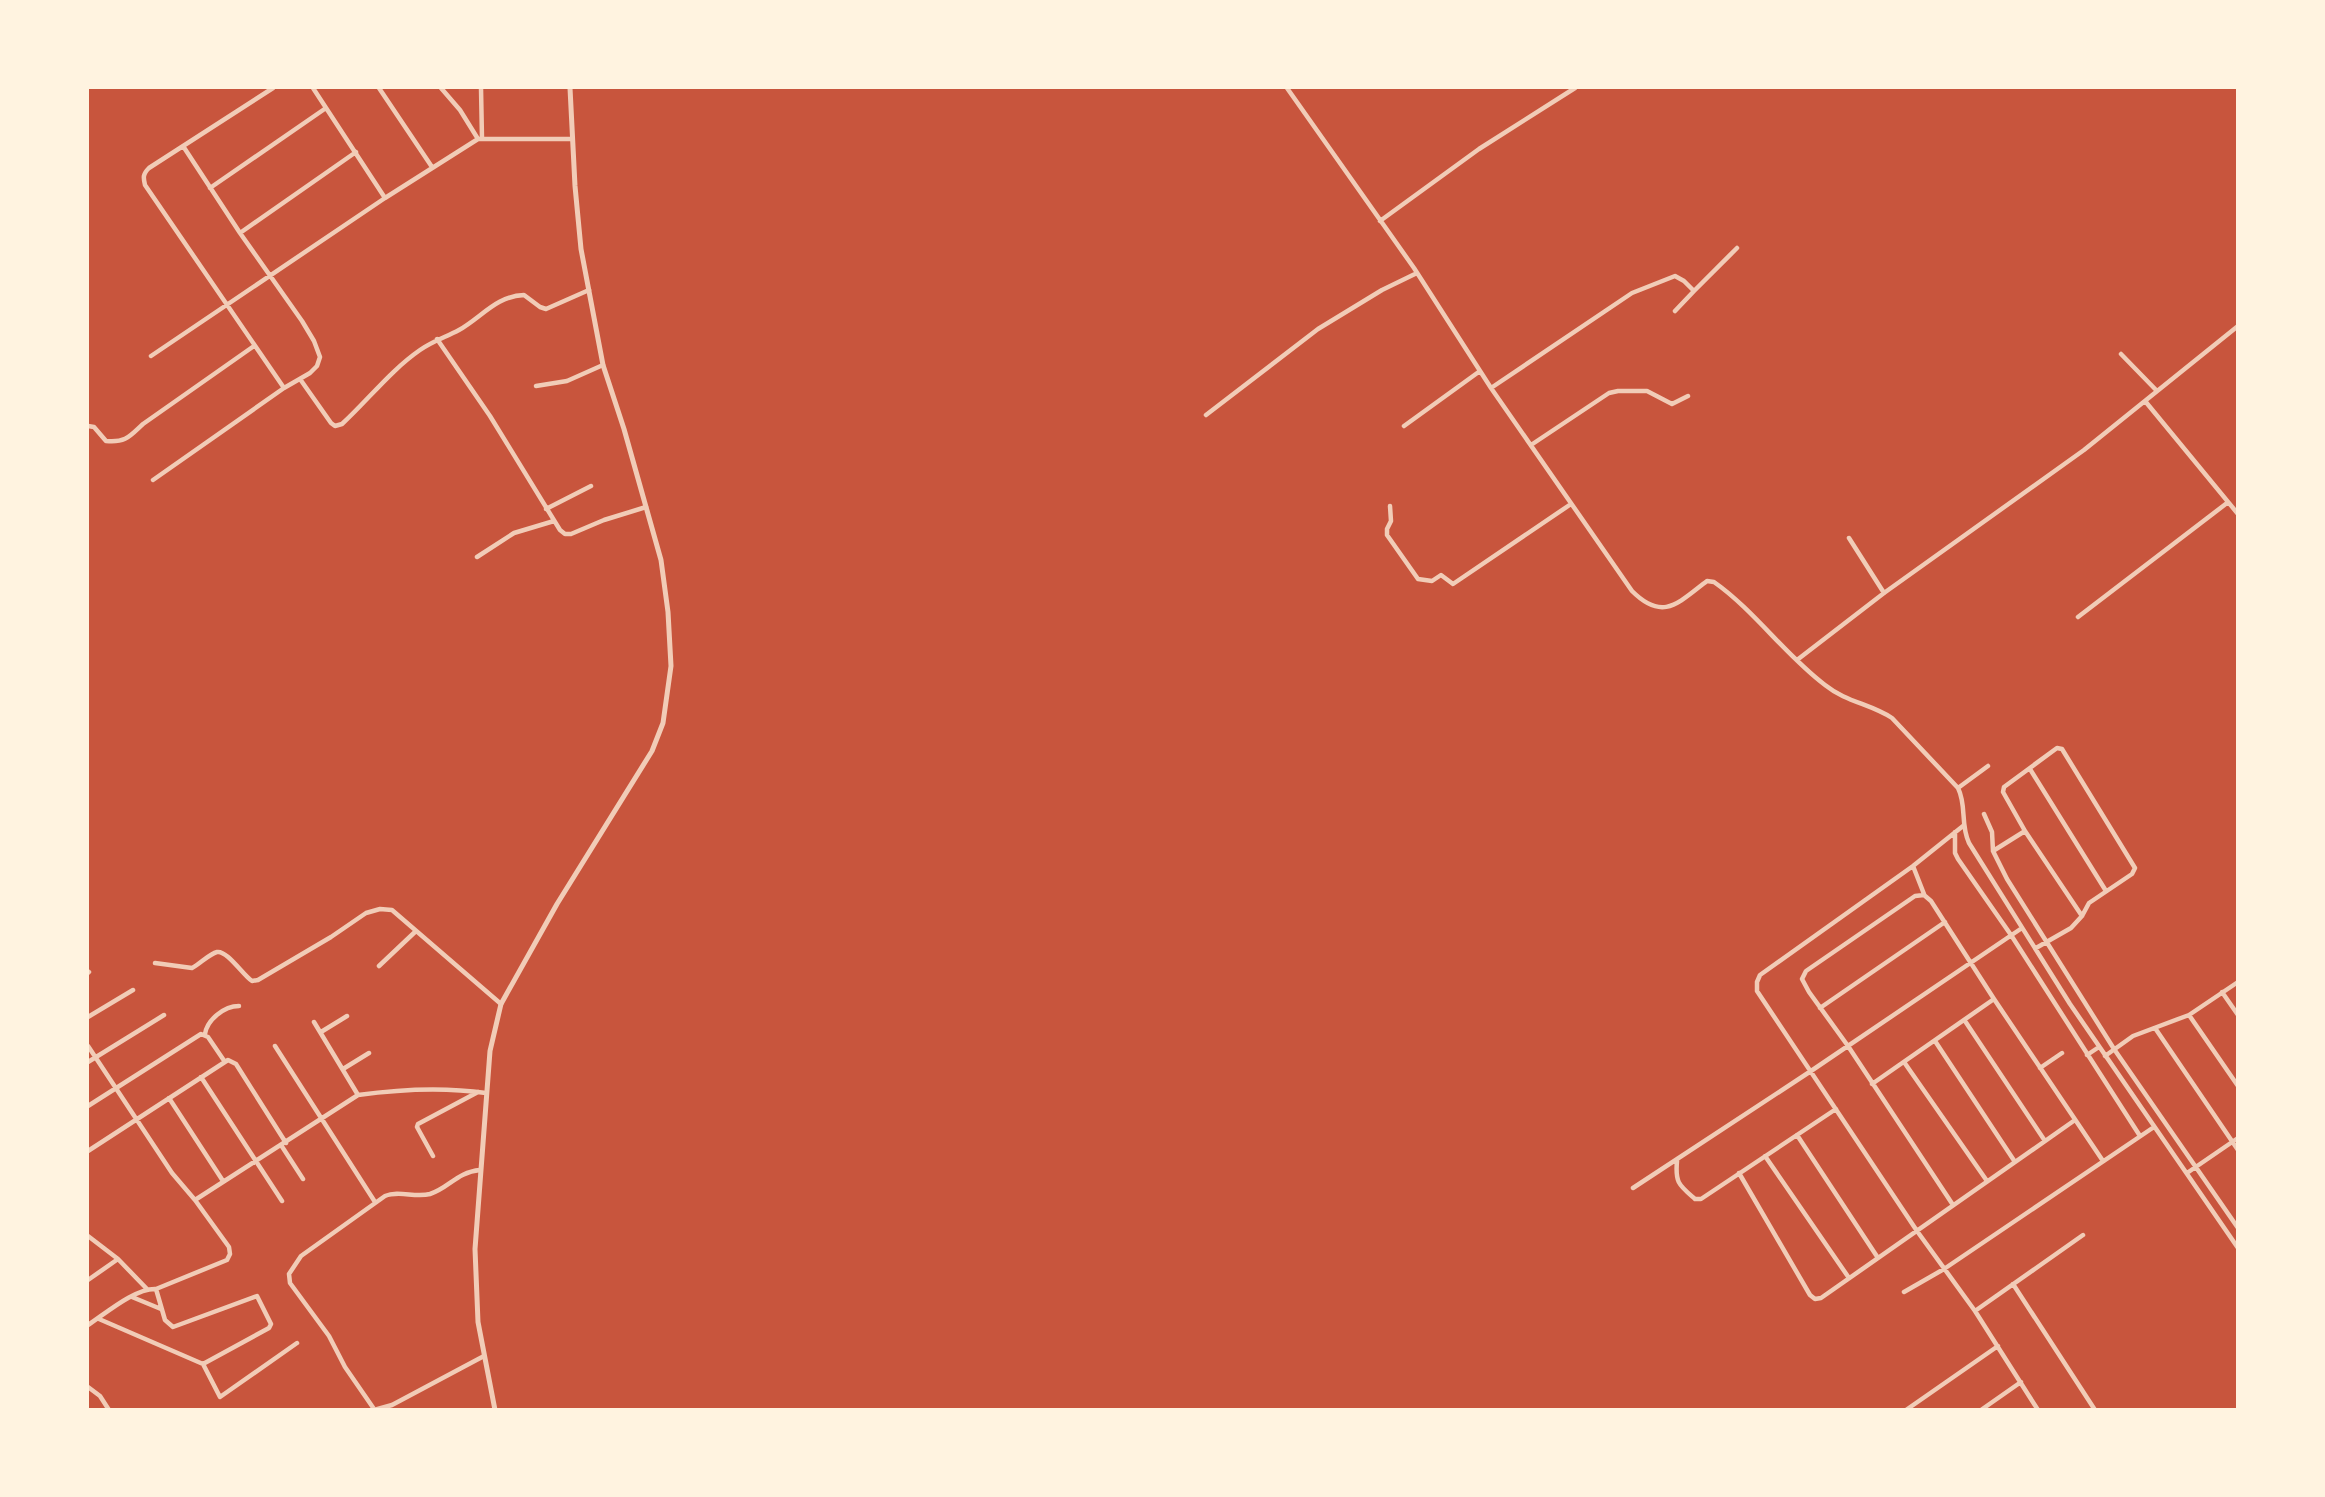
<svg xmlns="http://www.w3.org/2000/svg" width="2325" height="1497" font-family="Lato,sans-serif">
<rect width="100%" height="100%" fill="#c8553d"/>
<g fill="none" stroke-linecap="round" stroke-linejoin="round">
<!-- minor -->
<path stroke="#f1ccb7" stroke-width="4.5" d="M273,88L149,168C143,174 143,177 145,185L284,388
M313,88L385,198
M379,88L432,167
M441,88L460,110L478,139
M481,88L482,139
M1287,88L1414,268L1491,388L1632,591C1663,622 1678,603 1707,581L1714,582C1755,611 1785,655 1825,685C1846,702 1871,704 1892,718L1958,788C1967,806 1960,824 1969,843L2070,1004L2238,1248
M210,188L326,108
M1380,221L1479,149L1575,88
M240,233L356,152
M1675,311L1694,291
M437,339L490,416L560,530L565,534H571L604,520L646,507
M2121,354L2157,391
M151,356L385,198L478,139H571
M300,379L331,423L335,426L342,424C368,400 391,370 420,350C433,341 446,337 459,330C482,317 496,296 524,295L540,307L546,309L589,290
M536,386L567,381L603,365
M1491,388L1632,293L1675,276L1684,281L1694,291L1737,248
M2145,401L2238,514
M1206,415L1318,329L1382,290L1417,273
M88,426L94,427L106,441C126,443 130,436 143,424L254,346
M1404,426L1480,371
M1531,445L1609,393L1618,391H1647L1672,404L1688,396
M153,480L284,388L310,373L317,366L320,357L314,341L302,321L240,233L183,146
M1390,506L1391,521L1387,529V535L1418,579L1432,581L1441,575L1453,584L1571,504
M546,509L591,486
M1849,538L1884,593
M477,557L514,533L554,521
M2078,617L2227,503
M1797,660L1884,593L2084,450L2238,326
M2030,769L2106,891
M1958,788L1988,766
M1984,814L1992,832L1993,851L2007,879L2114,1049L2238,1228
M1963,826L1913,866L1760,975L1757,982V991L1917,1231L1975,1311L2038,1410
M1955,832V853L1958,859L2011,935L2140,1136
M1993,851L2025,831
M1913,866L1924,894
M2036,948L2071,928L2082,916L2089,903L2132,874L2135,868L2062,749L2057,748L2004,787L2003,792L2025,831L2082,916
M155,963L192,968C200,964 209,954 217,952C227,950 243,975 252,981L258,980L331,937L366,913L380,909L392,910L501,1004
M379,966L416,931
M88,973L89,972
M2222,992L2238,1015
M1820,1008L1945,922
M2189,1015L2238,1086
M88,1017L133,990
M1965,1021L2045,1141
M314,1022L358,1095
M2155,1028L2238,1150
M321,1032L347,1016
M205,1034C207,1020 224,1006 239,1006
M1935,1041L2015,1162
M88,1046L172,1173L195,1200L229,1247L230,1254L227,1260L156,1289C135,1288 105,1314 88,1325
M275,1046L375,1202
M2087,1055L2099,1047
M2105,1056L2133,1036L2189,1015L2238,982
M88,1062L164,1015
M1904,1062L1987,1181
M2040,1068L2062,1053
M343,1069L369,1053
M201,1077L282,1201
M1872,1084L1994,999
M169,1098L223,1181
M88,1106L201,1034L208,1037L225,1062
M1797,1135L1878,1258
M281,1145L303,1179
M88,1151L228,1060L236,1064L286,1143
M433,1156L417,1127L418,1124L478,1092
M1765,1156L1849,1278
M1677,1161C1675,1183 1679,1185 1695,1199H1701L1836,1109
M1739,1173L1810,1295L1815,1299L1821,1298L2075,1120
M2187,1173L2238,1138
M1633,1188L1811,1071L2022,928
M195,1200L358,1095C401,1089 444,1087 486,1093
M1953,1205L1848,1046L1809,992L1802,979L1806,971L1915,896L1924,895L1931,901L1994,999L2103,1161
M88,1236L118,1259L147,1289
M88,1280L118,1259
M2013,1284L2095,1410
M156,1289L165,1320L173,1327L257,1296L271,1324L269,1328L203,1364
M1904,1292L1944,1269L2154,1127
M132,1297L161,1309
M1975,1311L2083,1235
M99,1319L203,1364L220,1397L297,1343
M88,1387L100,1396L109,1410
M374,1409L345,1367L329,1336L290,1283L289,1274L301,1256L385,1196C399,1190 415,1198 430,1194C449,1188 457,1172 480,1170
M374,1410L392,1405L484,1356
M1906,1410L1998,1346
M1981,1410L2021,1382"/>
<!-- tertiary -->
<path stroke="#f1ccb7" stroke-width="5" d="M495,1410L478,1322L475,1249L490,1051L501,1004L557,904L652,751L663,723L671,666L668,612L661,560L624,429L603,365L581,249L575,186L570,88"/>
</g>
<!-- border -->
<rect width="2325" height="1497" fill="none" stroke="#fff3e0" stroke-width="178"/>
</svg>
